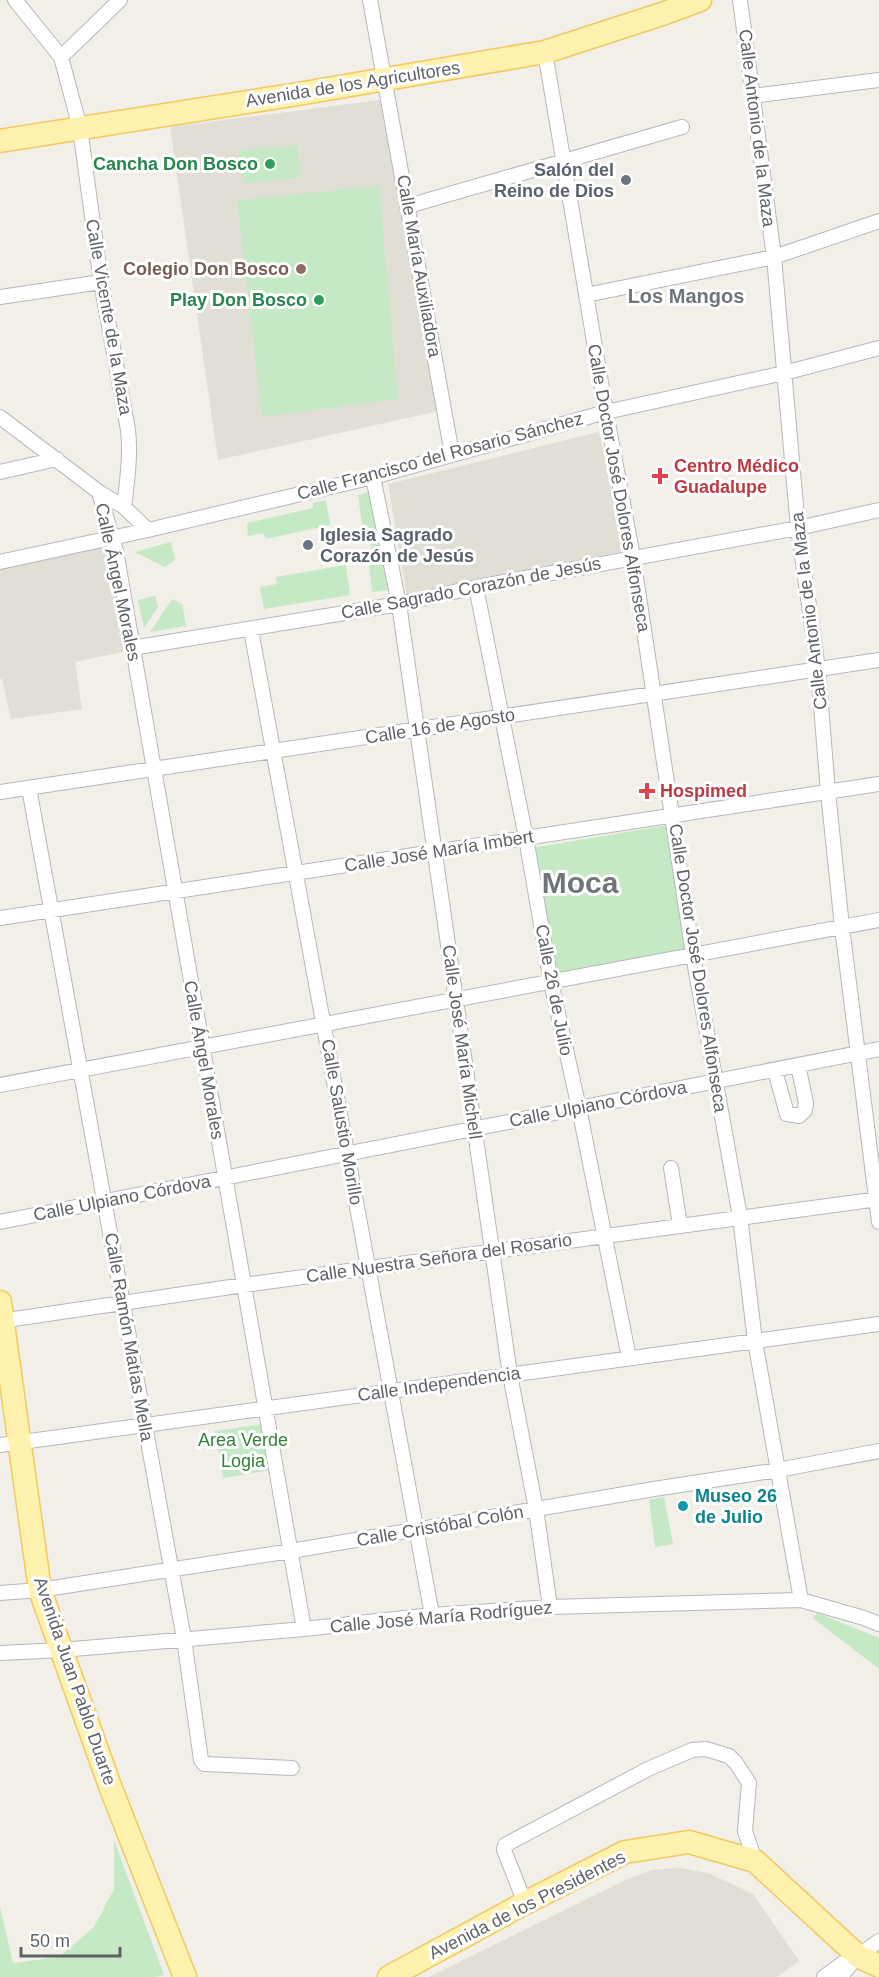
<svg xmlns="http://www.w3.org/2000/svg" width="879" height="1977" font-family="Arial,sans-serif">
<rect width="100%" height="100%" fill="#f1efe8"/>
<!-- education -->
<path fill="#e1ded6" d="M380,100L439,411L218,460L170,127Z
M599,432L624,551L407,596L388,484Z
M107,544L127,651L75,662L82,709L11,719L2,679H0V569Z
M679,1868L708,1873L753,1894L799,1961L777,1977H429L625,1880L651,1870Z"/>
<!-- green -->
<path fill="#c5e8c5" d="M297,145L301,177L244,183L239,151Z
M379,186L398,399L262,417L237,200Z
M372,491L389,590L372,592L368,555L372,550L369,529L362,524L358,495Z
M326,500L330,525L266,539L263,533L248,536L247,523L313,508V503Z
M171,542L175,560L165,567L135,552Z
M346,565L350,595L264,609L260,587L277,584L276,577Z
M155,596L158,607L144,628L138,600Z
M172,599L182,604L186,626L150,632Z
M668,825L685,950L554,978L532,848Z
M262,1424L271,1470L223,1478L215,1431Z
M664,1497L673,1544L655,1547L649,1500Z
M817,1613L879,1638V1669L813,1618Z
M114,1840L164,1975L156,1977H0V1907L13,1963L59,1957L94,1927L114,1889Z"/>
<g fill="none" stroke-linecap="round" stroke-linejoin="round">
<!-- street casing -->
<g stroke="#b5b8bc" stroke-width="16">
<path id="street" d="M15,0L61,57L80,128L101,282L128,430C131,456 127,481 124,507
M370,0L452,454
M740,0L774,257L798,528L818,669L828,792L842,927L879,1222
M545,52L606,412L633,557L693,955L740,1217L755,1341L801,1600
M61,57L120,0
M752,96L879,80
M408,206L682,127
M586,295L774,257L879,221
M0,297L101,282
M0,417L99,492L124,507L148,530
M0,472L57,459
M373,477L399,604L510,1375L536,1509L550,1607
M99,492L116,551L304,1629
M0,562L148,530L373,477L606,412L784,373L879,348
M476,587L526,838L551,982L579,1108L629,1358
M251,630L432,1615
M132,648L399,604L476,587L798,528L879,510
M29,788L184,1639L201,1760L204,1764L292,1768
M0,792L879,660
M0,918L879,784
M775,1071L787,1114L799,1116L805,1110L806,1103L798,1065
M0,1085L879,920
M671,1168L680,1225
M0,1222L879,1049
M0,1321L244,1285L879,1199
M0,1445L879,1324
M0,1593L40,1590L291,1551L654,1489L778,1470L879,1451
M0,1653L62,1650L304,1629L432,1615L550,1607L801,1600L864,1618L879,1624
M525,1903L504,1850L505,1845L648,1769L692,1750L706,1749L729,1756L736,1763L749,1783L745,1831L755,1861
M824,1977L843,1963L854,1958
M840,1977L858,1956L879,1941"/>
</g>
<!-- primary casing -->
<g stroke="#f2c960" stroke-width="25">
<path id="primary" d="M0,141L292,95L545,52L665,13L700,0
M0,1302L40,1590L110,1786L185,1977
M389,1977L525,1903L625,1852L689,1842L755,1861L858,1956L879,1966"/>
</g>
<!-- street -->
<use href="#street" stroke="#fff" stroke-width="14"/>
<!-- primary -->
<use href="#primary" stroke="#fff2af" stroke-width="22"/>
</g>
<!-- markers -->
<g fill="#2e9e5b" stroke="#fff" stroke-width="2">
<circle cx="270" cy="164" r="6"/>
<circle cx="319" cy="300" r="6"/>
</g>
<g fill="#6b7280" stroke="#fff" stroke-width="2">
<circle cx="626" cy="180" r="6"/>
<circle cx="308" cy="545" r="6"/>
</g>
<circle fill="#8d6e63" stroke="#fff" stroke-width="2" cx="301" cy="269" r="6"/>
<g fill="#e0444e" stroke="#fff" stroke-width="2">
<path d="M657 467h6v6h6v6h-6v6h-6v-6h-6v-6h6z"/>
<path d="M644 782h6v6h6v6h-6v6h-6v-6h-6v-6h6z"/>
</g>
<circle fill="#0f9aa8" stroke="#fff" stroke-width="2" cx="683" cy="1506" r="6"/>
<g text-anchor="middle" stroke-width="6" stroke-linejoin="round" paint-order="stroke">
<!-- street labels -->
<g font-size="18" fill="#5f6368" stroke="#fff">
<text transform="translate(353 84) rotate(-9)" y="6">Avenida de los Agricultores</text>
<text transform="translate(757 128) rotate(83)" y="6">Calle Antonio de la Maza</text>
<text transform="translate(419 266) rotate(80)" y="6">Calle María Auxiliadora</text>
<text transform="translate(109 317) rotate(80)" y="6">Calle Vicente de la Maza</text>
<text transform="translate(440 456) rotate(-15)" y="6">Calle Francisco del Rosario Sánchez</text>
<text transform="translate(619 488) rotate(80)" y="6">Calle Doctor José Dolores Alfonseca</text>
<text transform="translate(118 582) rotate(78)" y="6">Calle Ángel Morales</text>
<text transform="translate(471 588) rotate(-11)" y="6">Calle Sagrado Corazón de Jesús</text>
<text transform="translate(809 611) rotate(-97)" y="6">Calle Antonio de la Maza</text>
<text transform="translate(440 726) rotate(-9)" y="6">Calle 16 de Agosto</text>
<text transform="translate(439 851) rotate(-9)" y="6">Calle José María Imbert</text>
<text transform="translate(698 968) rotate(81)" y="6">Calle Doctor José Dolores Alfonseca</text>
<text transform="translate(554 990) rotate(79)" y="6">Calle 26 de Julio</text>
<text transform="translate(462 1042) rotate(82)" y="6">Calle José María Michell</text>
<text transform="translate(204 1060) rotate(80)" y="6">Calle Ángel Morales</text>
<text transform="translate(598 1104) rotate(-11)" y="6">Calle Ulpiano Córdova</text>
<text transform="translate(342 1122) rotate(80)" y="6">Calle Salustio Morillo</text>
<text transform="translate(122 1198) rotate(-11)" y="6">Calle Ulpiano Córdova</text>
<text transform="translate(439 1258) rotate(-8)" y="6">Calle Nuestra Señora del Rosario</text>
<text transform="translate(129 1337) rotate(80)" y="6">Calle Ramón Matías Mella</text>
<text transform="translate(439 1384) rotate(-8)" y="6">Calle Independencia</text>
<text transform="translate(440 1526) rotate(-10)" y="6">Calle Cristóbal Colón</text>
<text transform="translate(441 1617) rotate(-5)" y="6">Calle José María Rodríguez</text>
<text transform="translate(75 1681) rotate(71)" y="6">Avenida Juan Pablo Duarte</text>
<text transform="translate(527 1905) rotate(-27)" y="6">Avenida de los Presidentes</text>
</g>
<!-- leisure labels -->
<g font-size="18" font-weight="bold" fill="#27864d" stroke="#fff" text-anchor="end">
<text x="258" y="170">Cancha Don Bosco</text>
<text x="307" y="306">Play Don Bosco</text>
</g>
<!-- worship labels -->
<g font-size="18" font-weight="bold" fill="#5b616d" stroke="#fff" text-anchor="end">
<text x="614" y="176">Salón del<tspan x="614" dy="21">Reino de Dios</tspan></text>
<text x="320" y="541" text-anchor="start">Iglesia Sagrado<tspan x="320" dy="21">Corazón de Jesús</tspan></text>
</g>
<!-- education labels -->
<g font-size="18" font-weight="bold" fill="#785e54" stroke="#fff" text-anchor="end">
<text x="289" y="275">Colegio Don Bosco</text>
</g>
<!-- health labels -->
<g font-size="18" font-weight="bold" fill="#be3a42" stroke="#fff" text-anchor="start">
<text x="674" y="472">Centro Médico<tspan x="674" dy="21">Guadalupe</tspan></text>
<text x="660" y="797">Hospimed</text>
</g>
<!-- park labels -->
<g font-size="18" fill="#348238" stroke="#fff">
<text x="243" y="1446">Area Verde<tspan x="243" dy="21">Logia</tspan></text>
</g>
<!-- culture labels -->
<g font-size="18" font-weight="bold" fill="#0d838f" stroke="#fff" text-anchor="start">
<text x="695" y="1502">Museo 26<tspan x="695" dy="21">de Julio</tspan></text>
</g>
<!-- neighbourhood labels -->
<g font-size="20" font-weight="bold" fill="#70757a" stroke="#fff">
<text x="686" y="303">Los Mangos</text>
</g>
<!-- town labels -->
<g font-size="30" font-weight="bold" fill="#70757a" stroke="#fff">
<text x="580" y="893">Moca</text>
</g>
</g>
<!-- scale -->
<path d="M21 1947v9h99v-9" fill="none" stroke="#5f6368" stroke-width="3"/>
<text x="30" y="1947" font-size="18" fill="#5f6368" stroke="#ffffff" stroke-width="4.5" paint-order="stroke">50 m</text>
</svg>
